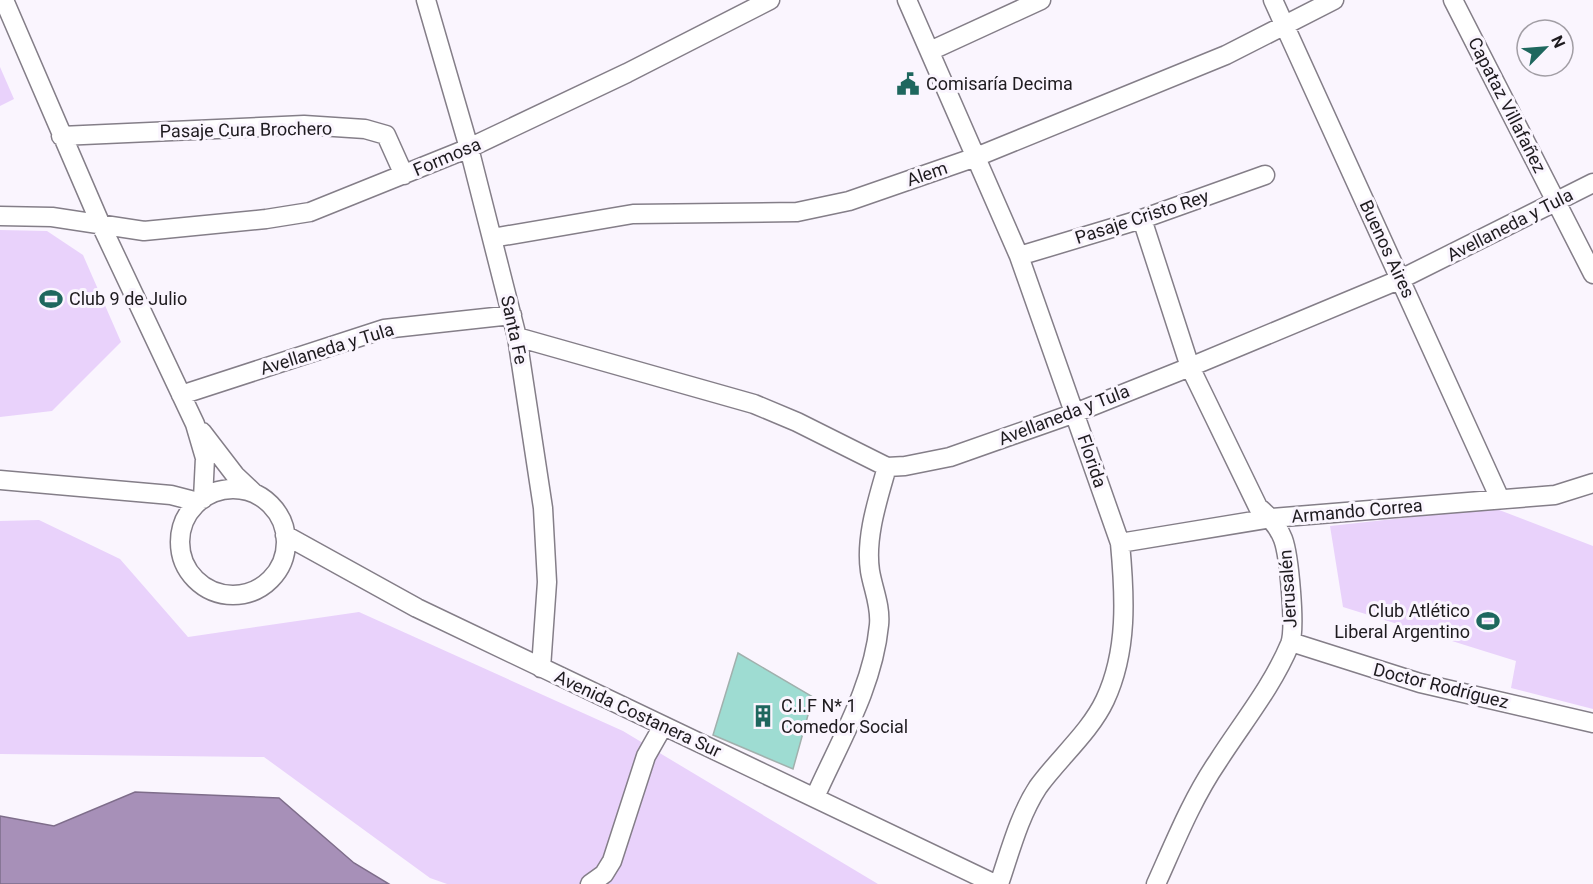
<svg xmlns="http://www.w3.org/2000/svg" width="1593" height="884" font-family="Roboto,sans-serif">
<rect width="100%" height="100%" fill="#faf5fe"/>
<!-- green -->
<path fill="#e9d2fb" d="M0,67L14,99L0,106Z
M0,230L47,231L83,255L121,342L52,411L0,417Z
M1494,508L1593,546V709L1511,688L1516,661L1343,607L1330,526Z
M39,520L120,559L188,637L359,612L623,731L878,884H447L430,878L264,757L0,754V521Z"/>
<!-- water -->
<path fill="#a790b8" stroke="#7e6d8a" stroke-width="1.5" d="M135,792L279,798L354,863L389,884H0V816L54,826Z"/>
<!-- building -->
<path fill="#9edcd2" stroke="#a1b0ad" stroke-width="1.5" d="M738,653L813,697L793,769L713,735Z"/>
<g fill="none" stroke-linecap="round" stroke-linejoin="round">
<!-- minor casing -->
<g stroke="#847e88" stroke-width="21">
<path id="minor" d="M4,0L101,225L195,424L205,458L203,499
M426,0L469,148L517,337L543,508L547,582L541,668
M907,0L1019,256L1120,543C1125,596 1128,651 1105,700C1090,732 1059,758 1038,787C1019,816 1010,852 999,884
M1273,0L1500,499
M1453,0L1593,274
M930,51L1041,0
M61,136L304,125L365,129L386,135L404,175
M0,216L52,217L144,231L266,219L310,212L469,148L627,73L770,0
M1142,219L1190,367L1258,507C1269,516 1278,526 1283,539C1289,555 1296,628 1290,644C1272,687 1243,722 1218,761C1192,799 1175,842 1156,884
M492,238L633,214L797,212L849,201L976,157L1226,55L1334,0
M1019,256L1142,219L1265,175
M517,337L754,404L797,422L887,467L905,466L950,457L1075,413L1190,367L1401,279L1593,183
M181,395L384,329L512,315
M202,432L235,475L254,493
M0,480L171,495L198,502
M180 542a53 53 0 1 1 106 0a53 53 0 1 1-106 0Z
M285,535L417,608L995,884
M1120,543L1272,518L1555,495L1593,483
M1291,642L1420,683L1593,723
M815,797C840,741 873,687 879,625C881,606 873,589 870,571C865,537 878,499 887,467
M590,884L604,874L612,861L646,756L663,726"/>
</g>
<!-- minor -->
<use href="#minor" stroke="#fff" stroke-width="18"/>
</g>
<!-- icons -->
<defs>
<g id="civic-bare" transform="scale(1.8)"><path d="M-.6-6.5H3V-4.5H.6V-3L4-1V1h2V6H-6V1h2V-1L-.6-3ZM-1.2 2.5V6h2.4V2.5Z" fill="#1e675e" stroke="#faf5fe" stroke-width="2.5" paint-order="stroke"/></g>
<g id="stadium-bare" transform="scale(1.8)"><path d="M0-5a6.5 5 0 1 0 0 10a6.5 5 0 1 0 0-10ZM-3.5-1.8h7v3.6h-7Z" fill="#1e675e" stroke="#faf5fe" stroke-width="2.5" paint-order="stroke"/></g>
<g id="building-bare" transform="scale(1.8)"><path d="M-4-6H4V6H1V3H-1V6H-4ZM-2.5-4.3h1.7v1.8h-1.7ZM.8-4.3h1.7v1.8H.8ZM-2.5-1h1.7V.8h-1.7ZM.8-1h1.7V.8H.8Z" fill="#1e675e" stroke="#faf5fe" stroke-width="2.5" paint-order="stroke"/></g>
</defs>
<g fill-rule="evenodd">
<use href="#civic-bare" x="908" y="84"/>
<use href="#stadium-bare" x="51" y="299"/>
<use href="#stadium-bare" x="1488" y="621"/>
<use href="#building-bare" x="763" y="716"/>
</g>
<g text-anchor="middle" stroke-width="6" stroke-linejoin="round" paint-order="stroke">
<!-- poi labels -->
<g font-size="18" fill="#1e1b1f" stroke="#faf5fe" text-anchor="start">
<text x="926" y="90">Comisaría Decima</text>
<text x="69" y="305">Club 9 de Julio</text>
<text x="1470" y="617" text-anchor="end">Club Atlético<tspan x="1470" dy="21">Liberal Argentino</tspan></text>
<text x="781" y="712">C.I.F N* 1<tspan x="781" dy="21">Comedor Social</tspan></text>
</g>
<!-- street labels -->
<g font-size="18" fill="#1e1b1f" stroke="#faf5fe">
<text transform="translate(1507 105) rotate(63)" y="6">Capataz Villafañez</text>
<text transform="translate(246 130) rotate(-1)" y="6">Pasaje Cura Brochero</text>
<text transform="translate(447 157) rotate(-23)" y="6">Formosa</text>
<text transform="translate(927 174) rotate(-19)" y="6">Alem</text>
<text transform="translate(1142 217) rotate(-18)" y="6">Pasaje Cristo Rey</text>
<text transform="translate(1510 225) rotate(-27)" y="6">Avellaneda y Tula</text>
<text transform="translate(1387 249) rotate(65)" y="6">Buenos Aires</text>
<text transform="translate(514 330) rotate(78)" y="6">Santa Fe</text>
<text transform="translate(327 349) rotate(-17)" y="6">Avellaneda y Tula</text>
<text transform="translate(1064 415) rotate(-21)" y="6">Avellaneda y Tula</text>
<text transform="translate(1092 461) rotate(71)" y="6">Florida</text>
<text transform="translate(1357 511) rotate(-5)" y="6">Armando Correa</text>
<text transform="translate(1288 589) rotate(-94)" y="6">Jerusalén</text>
<text transform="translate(1441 686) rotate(14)" y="6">Doctor Rodríguez</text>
<text transform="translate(638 714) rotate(25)" y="6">Avenida Costanera Sur</text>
</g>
</g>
<!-- north arrow -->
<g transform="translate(1545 48) rotate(65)"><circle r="28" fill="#faf5fe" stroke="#a29ea5" stroke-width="1.5"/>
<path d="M0-4.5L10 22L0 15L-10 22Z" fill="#1e675e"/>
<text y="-9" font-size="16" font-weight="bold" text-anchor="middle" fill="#1e1b1f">N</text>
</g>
</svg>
